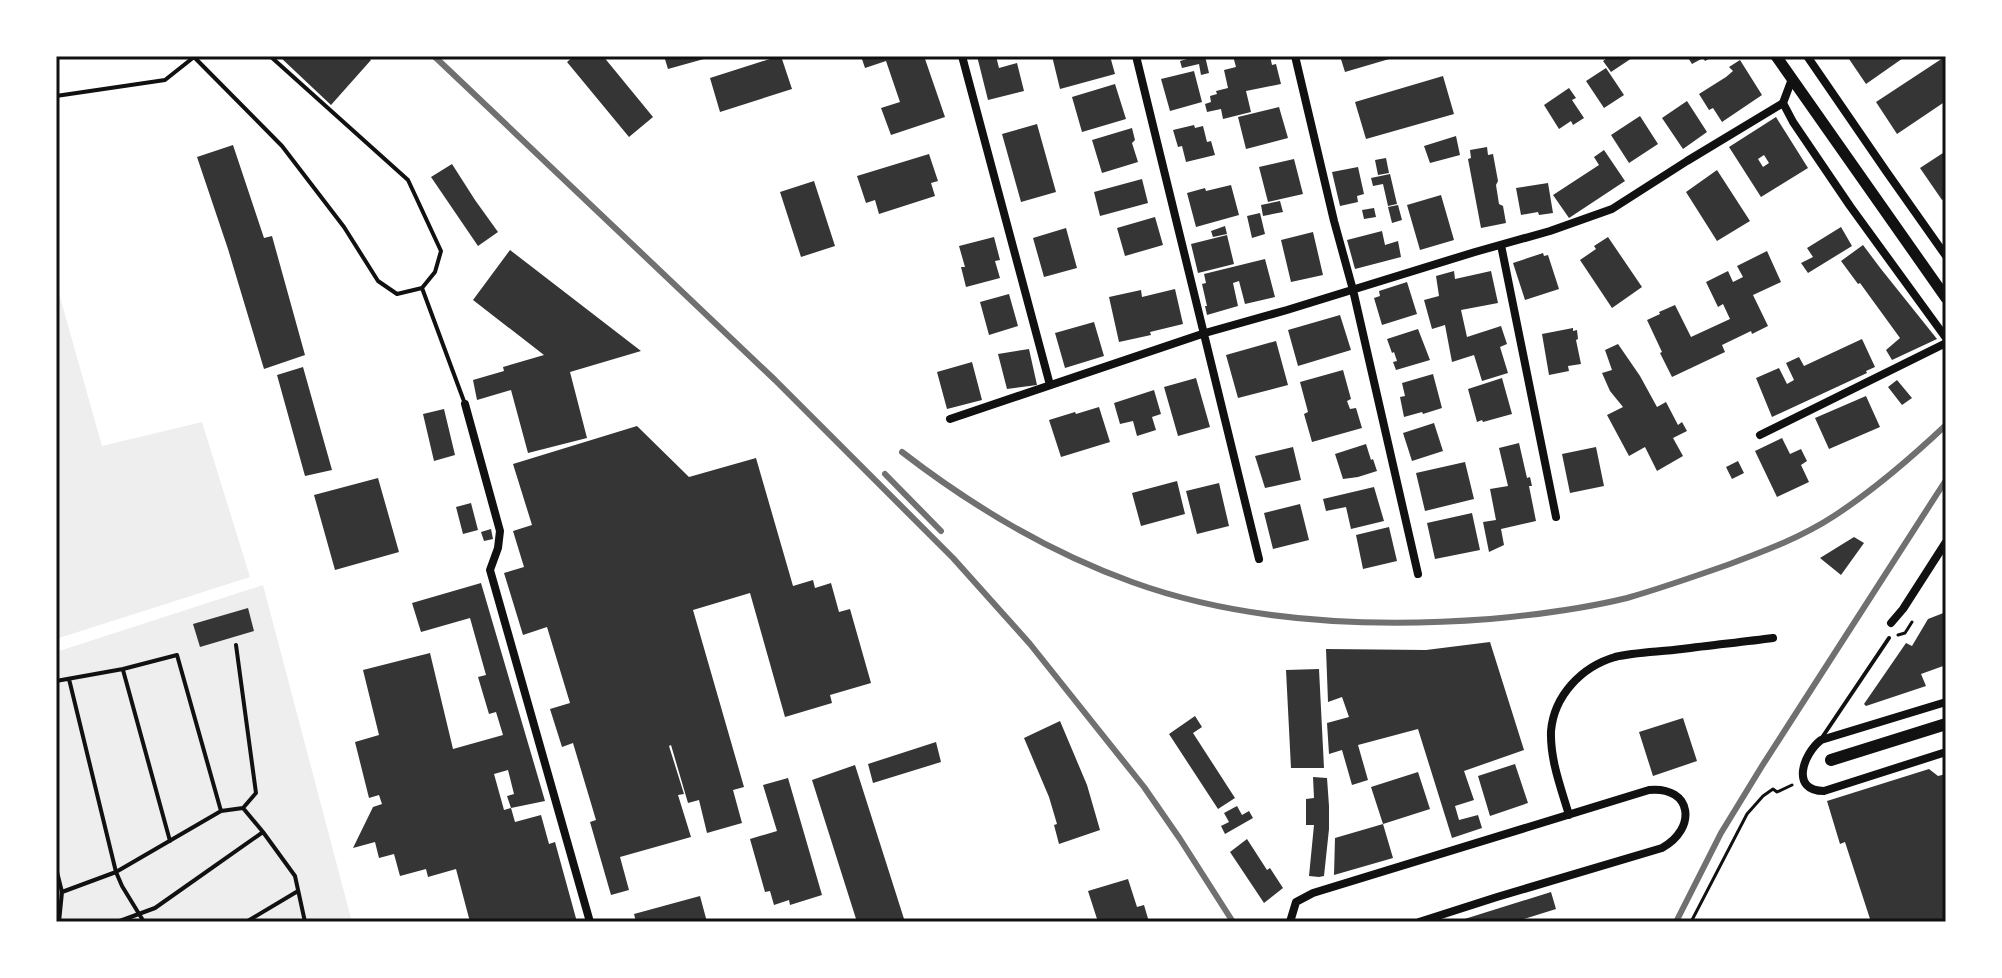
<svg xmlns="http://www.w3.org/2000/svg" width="2002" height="978" font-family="Lato,sans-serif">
<rect width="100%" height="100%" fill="#fff"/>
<!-- green -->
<path fill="#eee" d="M56,283L102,446L202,422L250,577L56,639Z
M263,585L352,922H56V652Z"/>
<!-- building -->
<path fill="#353535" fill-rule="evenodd" d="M279,56H367L371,60L331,105Z
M574,56H603L653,117L629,137L567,62Z
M664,56H711V57L668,69Z
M779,56H781L792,89L720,112L710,78Z
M861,56H924L945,117L891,135L881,108L900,102L886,61L865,68Z
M977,56H996L999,68L1017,63L1024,91L988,100Z
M1052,56H1110L1115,74L1060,89Z
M1198,56H1205L1209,73L1201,75L1199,64L1182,68L1180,61Z
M1233,56H1270L1272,65L1276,64L1281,84L1246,91L1251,112L1223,119L1221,109L1207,112L1205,104L1211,102L1210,96L1217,94L1216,91L1228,88L1224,70L1236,67Z
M1340,56H1396V57L1345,72Z
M1610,56H1635L1611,72L1603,61Z
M1687,56H1714L1705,61L1703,58L1692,64Z
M1847,56H1906L1866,84Z
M1946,56V101L1897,134L1876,102Z
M1740,60L1762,95L1722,122L1713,108L1709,110L1699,94L1726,77L1733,71L1729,67Z
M1606,68L1624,95L1604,108L1586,81Z
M1194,71L1202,102L1170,111L1161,79Z
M1443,76L1454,114L1366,139L1355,102Z
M1115,84L1126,119L1082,132L1072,97Z
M1569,88L1576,98L1572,100L1584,118L1573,125L1571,121L1559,129L1544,105Z
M1687,101L1707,132L1683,149L1662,118Z
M1279,107L1288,138L1246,149L1238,117Z
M1640,116L1658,144L1629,163L1611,135Z
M1776,117L1808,168L1761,197L1729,147ZM1764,155L1769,163L1763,167L1758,159Z
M1037,124L1056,192L1021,202L1002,134Z
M1194,125L1195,128L1203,126L1207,142L1211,141L1215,155L1186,162L1182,146L1178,147L1173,130Z
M1132,128L1135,140L1132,143L1138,162L1102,173L1092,140Z
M1456,136L1460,155L1430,163L1424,146Z
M233,145L264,238L272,236L305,355L264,369L228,249L197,157Z
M1487,147L1488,155L1493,154L1498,181L1496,185L1499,204L1503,206L1506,223L1481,228L1468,159L1471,158L1470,150Z
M1604,150L1625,181L1569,218L1553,195L1599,165L1594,157Z
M1946,151V197L1942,200L1920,168Z
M929,154L938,181L931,183L935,196L879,214L875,200L866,203L857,176Z
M1386,158L1389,173L1378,175L1375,160Z
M1294,159L1303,194L1268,202L1259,167Z
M452,164L475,200L498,232L478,246L431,177Z
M1358,167L1364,194L1357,196L1358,202L1340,206L1332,172Z
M1717,170L1750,221L1717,241L1686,192Z
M1390,174L1397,204L1388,206L1383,184L1373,186L1371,178Z
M1142,179L1148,203L1100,216L1094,192Z
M814,181L835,246L801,257L780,192Z
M1548,183L1553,213L1539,215L1538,212L1521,215L1516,188Z
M1231,185L1239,215L1196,227L1187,193L1205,188L1206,191Z
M1441,195L1454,240L1420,250L1407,205Z
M1280,201L1283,212L1263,216L1261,205Z
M1398,205L1402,220L1392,223L1388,207Z
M1374,208L1376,217L1364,219L1362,210Z
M1260,213L1265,234L1252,238L1247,216Z
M1155,217L1163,245L1125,256L1117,228Z
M1225,226L1227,234L1213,237L1211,231Z
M1841,227L1852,246L1808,273L1801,263L1813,257L1807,248Z
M1066,228L1077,268L1044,277L1033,238Z
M1382,231L1385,245L1398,241L1401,257L1355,269L1347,240Z
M1313,232L1323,275L1291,282L1281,240Z
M1227,235L1234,264L1198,273L1191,244Z
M994,237L1000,260L995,261L1000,278L966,287L961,267H965L959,246Z
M1608,237L1642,287L1612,308L1580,260L1596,249L1594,246Z
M1863,245L1881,269L1937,339L1892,360L1886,350L1900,338L1860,283L1858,284L1841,261Z
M510,250L641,351L570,372L587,438L528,453L511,390L477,400L473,380L504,371L503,367L544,355L473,300Z
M1767,251L1781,282L1753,295L1768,326L1752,334L1751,331L1722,345L1725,352L1672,377L1660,353L1662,352L1647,320L1660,314L1659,312L1675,305L1691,337L1730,319L1723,304L1718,307L1706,282L1728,271L1733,282L1743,277L1737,266Z
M1543,253L1544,256L1548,255L1559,289L1525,300L1513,263Z
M1265,259L1275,297L1245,304L1239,281L1233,283L1238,306L1207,315L1205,306H1207L1202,284L1206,283L1204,274Z
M1454,271L1455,279L1491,271L1498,303L1461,310L1467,337L1501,326L1507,344L1500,347L1508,373L1482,381L1474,355L1452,362L1445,325L1432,329L1424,300L1439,296L1436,276Z
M1407,282L1417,314L1382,325L1374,298L1380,296L1379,291Z
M1175,289L1183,324L1150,332L1151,335L1119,342L1109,297L1141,290L1142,297Z
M1009,294L1018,326L989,335L980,302Z
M1340,315L1351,350L1298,366L1288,330Z
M1094,322L1104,356L1065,368L1055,333Z
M1573,328V331L1577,330L1578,339L1576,340L1581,364L1568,366L1569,371L1549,375L1542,334Z
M1418,329L1430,360L1396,370L1393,362L1397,361L1394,352L1392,353L1387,339Z
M1862,339L1875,367L1866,371L1867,373L1772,417L1756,378L1779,368L1787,384L1794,380L1786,363L1799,357L1804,366Z
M1276,341L1288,385L1238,398L1226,355Z
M1618,344L1640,376L1657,407L1666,402L1678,425L1682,422L1687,431L1673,438L1683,456L1657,471L1645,447L1629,456L1607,415L1623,407L1610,391L1602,373L1612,370L1605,350Z
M1029,349L1037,385L1007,389L998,354Z
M972,362L982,400L947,409L937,372Z
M303,367L332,470L305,476L277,375Z
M1343,370L1351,399L1347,401L1350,409L1356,408L1362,428L1312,442L1304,414L1308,412L1300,382Z
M1433,374L1442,408L1423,414L1422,412L1404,417L1400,397L1405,396L1402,383Z
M1196,378L1210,427L1178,436L1164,387Z
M1502,378L1512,414L1483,422L1482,420L1477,422L1468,389Z
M1897,380L1912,398L1902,405L1888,387Z
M1154,390L1161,414L1152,417L1156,430L1137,436L1133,421L1120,424L1114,403Z
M1866,396L1880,427L1829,449L1815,418Z
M1099,407L1110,442L1061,457L1049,420L1075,412L1076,414Z
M444,409L455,455L434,461L423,414Z
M1434,423L1443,451L1412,461L1403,433Z
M637,426L689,477L756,458L793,586L813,580L815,588L831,583L839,612L850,609L871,683L830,695L832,703L785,717L750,593L693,610L744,787L733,790L742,823L707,833L699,800L688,803L671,745L669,746L684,794L678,795L691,837L620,857L629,890L611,895L590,822L596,820L573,743L562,747L550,709L570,703L547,627L523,635L504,573L524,567L513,531L532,525L513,464Z
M1782,438L1790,454L1801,449L1807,461L1801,465L1809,482L1777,497L1755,451Z
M1519,443L1527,478L1530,477L1532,486H1529L1536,521L1501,529L1504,545L1489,552L1483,522L1496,520L1490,489L1508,486L1499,448Z
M1366,444L1371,460L1373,459L1377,471L1358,477L1343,479L1335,454Z
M1293,447L1301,480L1265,488L1255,456Z
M1596,447L1604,486L1570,493L1562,454Z
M1738,461L1744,473L1732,479L1726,467Z
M1465,462L1474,499L1425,511L1416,473Z
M378,478L399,552L335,570L314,495Z
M1177,481L1185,514L1141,526L1132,493Z
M1219,483L1229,526L1197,534L1186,491Z
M1374,487L1384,521L1351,529L1346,507L1326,511L1323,499Z
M471,503L478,530L463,534L456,507Z
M1300,504L1309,540L1273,549L1264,513Z
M1472,513L1480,550L1435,559L1427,523Z
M1389,527L1397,561L1363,569L1356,535Z
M491,529L493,539L484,541L481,532Z
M1854,537L1864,543L1841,575L1820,558Z
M481,583L545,801L511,808L507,796L514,794L508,770L494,774L504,810L511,808L515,822L541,815L549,844L555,842L577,922H470L456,869L428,877L426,869L400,876L394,854L379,858L375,842L353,848L373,807L382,804L379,795L369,798L355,742L379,735L363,670L430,653L453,749L503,735L496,712L489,714L478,677L486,675L470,618L421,632L412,603Z
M248,608L254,631L200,647L193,624Z
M1946,612V665L1921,674L1926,686L1866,706L1864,704L1906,643L1912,646L1928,619Z
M1490,642L1524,750L1464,771L1474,800L1455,806L1459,820L1478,815L1482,828L1452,838L1418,729L1358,745L1368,780L1352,785L1342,750L1329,754L1327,723L1349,717L1342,697L1328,702L1326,649L1426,650Z
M1319,669L1324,768H1291L1286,670Z
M1195,716L1202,727L1193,733L1235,798L1218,809L1169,734Z
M1683,718L1697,761L1653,776L1639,732Z
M1060,721L1087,785L1100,830L1059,844L1054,825L1057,824L1049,797L1024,738Z
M936,742L941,762L873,783L868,764Z
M1515,764L1528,803L1490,816L1478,776Z
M855,765L905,922H857L812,780Z
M1929,769L1938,776L1946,774V922H1871L1845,842L1840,844L1827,801Z
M1418,772L1430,809L1383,824L1371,787Z
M1313,777L1327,778L1329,806V829L1324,876L1319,877L1309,876L1314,825H1306V799L1314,798Z
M788,778L822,895L790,905L789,900L774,905L770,891L765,892L750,839L777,831L763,785Z
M1237,806L1242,815L1249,811L1253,818L1225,834L1221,826L1229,822L1224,813Z
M1383,824L1393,858L1334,875L1335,838Z
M1247,839L1267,870L1270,868L1283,888L1264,903L1230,852Z
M1128,879L1137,907L1144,905L1149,922H1098L1088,891Z
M1551,892L1556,909L1514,922H1455Z
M700,896L707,922H636L634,914Z"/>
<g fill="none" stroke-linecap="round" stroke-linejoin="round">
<!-- path -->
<path stroke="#111" stroke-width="3" d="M1898,635L1905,633L1912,622
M1691,922L1747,814L1763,796L1773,789L1777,792L1792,785"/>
<!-- service -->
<path stroke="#111" stroke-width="4" d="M270,56L408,180L441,251L435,272L422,288L465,404
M56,96L165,80L194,57L282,146L344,227L378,281L397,294L422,288
M236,645L256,793L243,808
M123,670L170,841
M69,679L116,872L122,886L144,922
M56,681L123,669L177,655L221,811
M1821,739L1889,638
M56,868L62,892L59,922
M62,892L116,872L221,811L243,808L263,832L295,876L305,922
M117,922L155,908L263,832
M246,922L298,891"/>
<!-- minor -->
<path stroke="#111" stroke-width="8" d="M962,56L1050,385
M1136,56L1259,559
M1295,56L1334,221L1353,290L1418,574
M1807,56L1886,171L1946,256
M1792,79L1783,103L1793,122L1850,206L1946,338
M1501,245L1556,517
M465,404L500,531L498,548L490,570L590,922
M950,419L1205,333L1287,310L1475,252L1550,231L1612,209L1687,161L1783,103
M1760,435L1946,343
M1891,623L1903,609L1946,542
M1946,702L1821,740C1803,754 1790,791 1824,791L1946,752
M1569,815C1561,788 1550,760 1551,731C1554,696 1581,667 1615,657C1636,652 1660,652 1682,649C1712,645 1743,642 1773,638
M1290,922L1296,902L1313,893L1649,790C1693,786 1697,829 1662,848L1497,897L1419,922"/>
<!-- secondary -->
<path stroke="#111" stroke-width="11" d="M1776,56L1946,298"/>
<!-- primary -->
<path stroke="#111" stroke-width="12" d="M1831,760L1946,724"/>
<!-- rail -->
<path stroke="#707070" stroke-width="6" d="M434,56L775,380L953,558L1030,644L1144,787L1180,839L1233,922
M902,452C972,506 1049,552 1132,582C1245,623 1371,628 1490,619C1535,615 1582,609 1627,598C1662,588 1696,576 1730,564C1765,551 1802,537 1834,516C1874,490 1911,458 1946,425
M885,474L941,531
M1676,922L1721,833L1762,766L1946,480"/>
</g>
<!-- border -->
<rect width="2002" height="978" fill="none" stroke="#ffffff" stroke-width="116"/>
<rect x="58" y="58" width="1886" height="862" fill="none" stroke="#111" stroke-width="3"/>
</svg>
